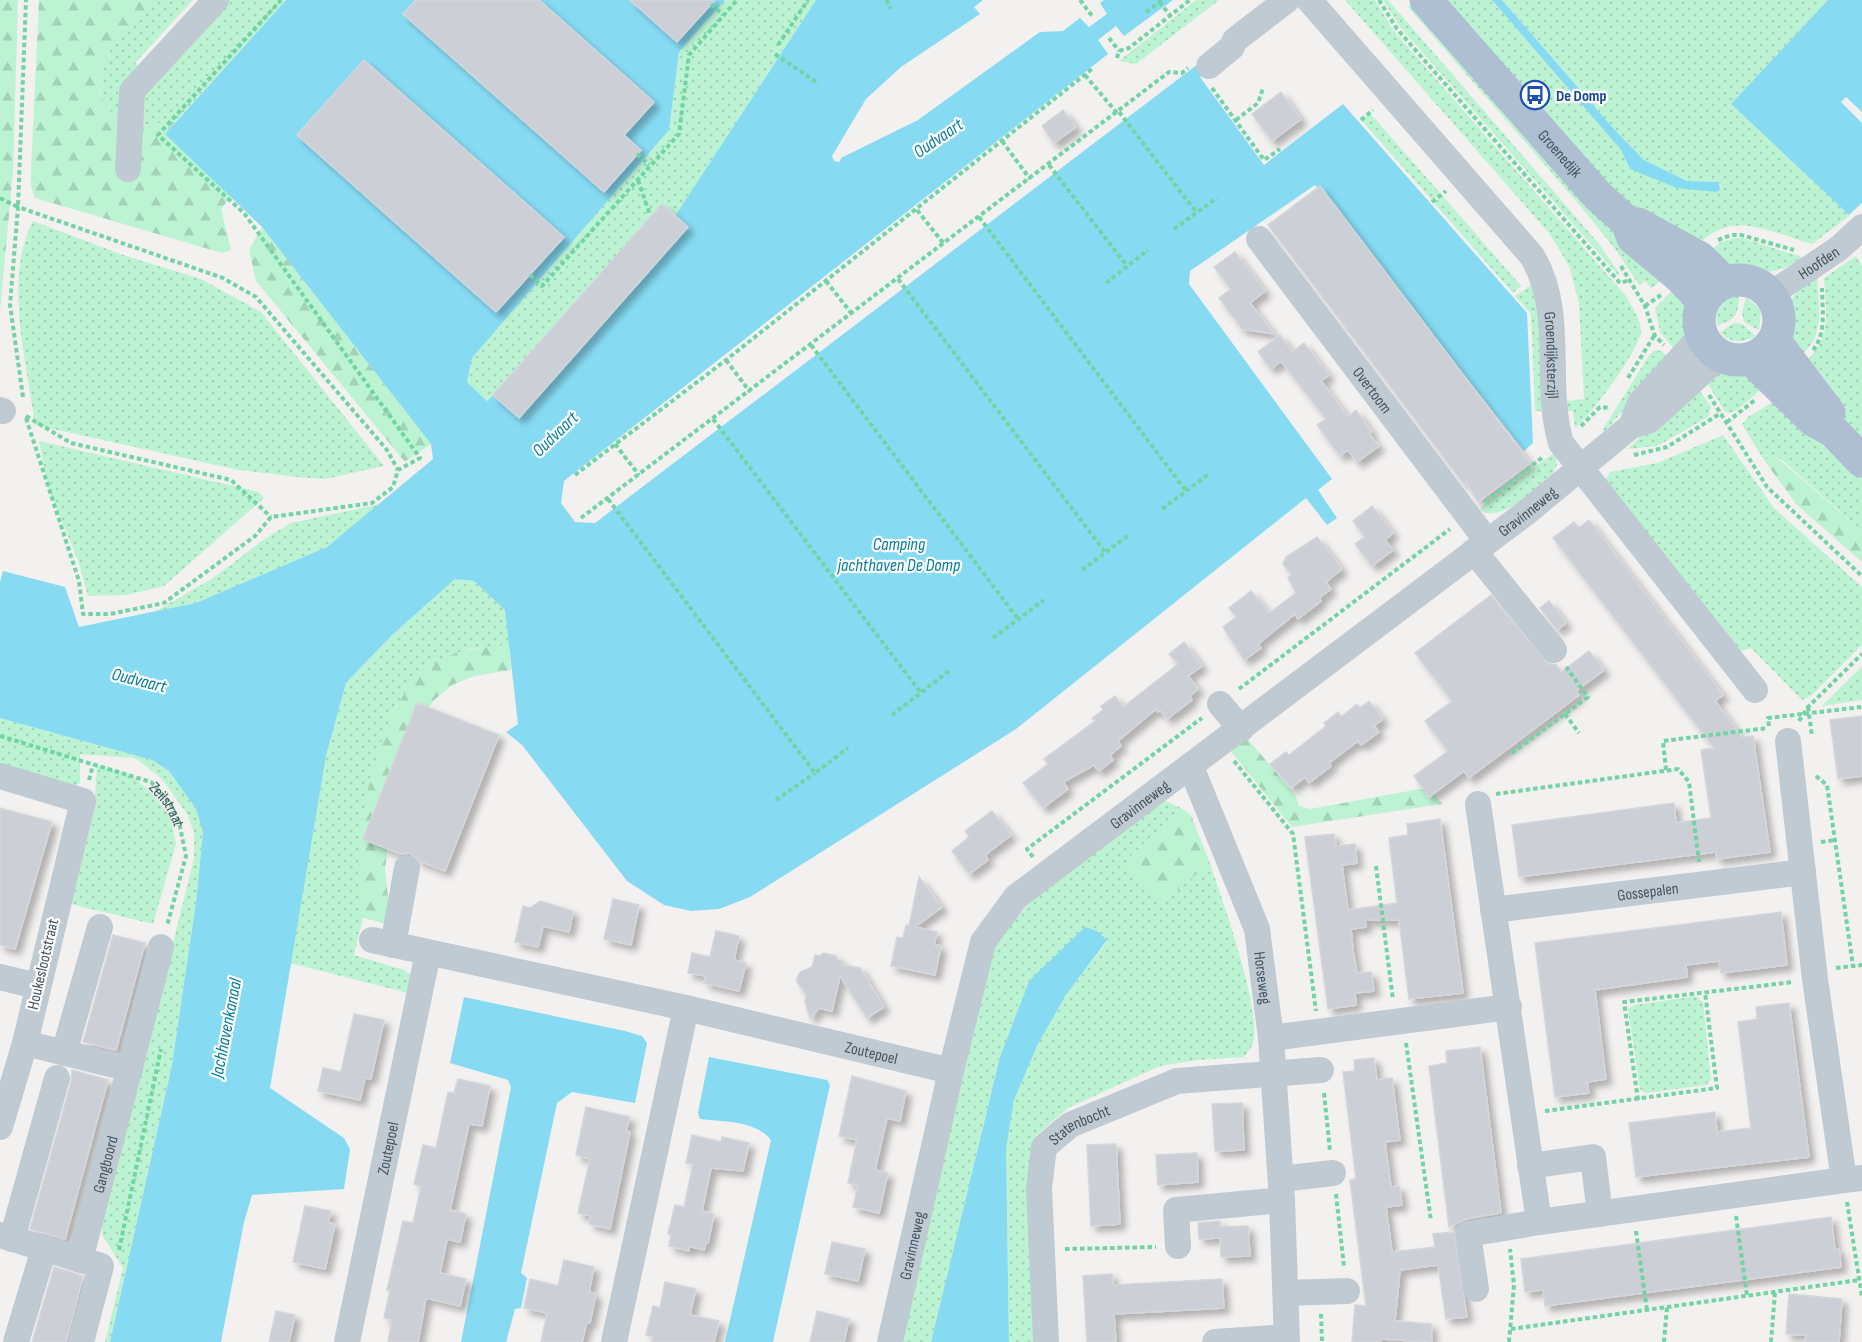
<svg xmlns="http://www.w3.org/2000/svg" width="1862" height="1342" font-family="'Sofia Sans Condensed',sans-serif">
<defs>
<pattern id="green-dots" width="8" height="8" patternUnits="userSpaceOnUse" patternTransform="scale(1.5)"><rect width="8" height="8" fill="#bcf3d2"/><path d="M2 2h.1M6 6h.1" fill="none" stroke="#a3d2b7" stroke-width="1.8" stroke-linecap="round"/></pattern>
<pattern id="forest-firs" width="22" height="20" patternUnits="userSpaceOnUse" patternTransform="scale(1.5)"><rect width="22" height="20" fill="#bcf3d2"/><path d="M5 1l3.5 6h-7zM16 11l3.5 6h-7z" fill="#a3d2b7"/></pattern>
<filter id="shadow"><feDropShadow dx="5.5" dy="5.5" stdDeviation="3" flood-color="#0004"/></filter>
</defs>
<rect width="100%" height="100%" fill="#f3f0f0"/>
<!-- green -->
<path fill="url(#green-dots)" d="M155,0H193L135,63L153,80L223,0H286L176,121C160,123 141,127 125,121C99,111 94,80 106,57C118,36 138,18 155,0Z
M725,0H816L675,216L662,204L487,401L467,382L472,358L669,130L679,52Z
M1196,0H1219L1136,64L1119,61Z
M1345,0H1375L1394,31L1626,296C1631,306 1641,319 1641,331C1640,349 1591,416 1575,428L1573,411H1566V401L1584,399L1579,303L1569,266L1549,233Z
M1383,0H1388L1599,244L1620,274L1618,275L1400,27Z
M1444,0H1492L1621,150L1629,167L1716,192L1721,186L1719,182L1687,181L1644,160L1613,128L1502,0H1828L1731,104L1849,215L1848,217L1812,244C1769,232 1732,208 1697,246L1644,215L1612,190Z
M1412,3L1667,275L1651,289L1646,281L1639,285L1616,250L1577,202L1408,7Z
M1370,113L1440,193L1432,200L1362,121Z
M1442,195L1521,286L1513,293L1434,203Z
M33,221L123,255L201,279L261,312L384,466L325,479L297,477L239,470L35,425C27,364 3,277 33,221Z
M1734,238H1742L1805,258C1769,280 1743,275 1708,253L1721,242Z
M1856,256L1862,266V444L1803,364C1833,339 1826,313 1824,278Z
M1817,277C1819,307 1826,337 1799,357C1790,339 1782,308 1798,290C1802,285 1811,281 1817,277Z
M1534,283L1538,297L1545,411H1535L1531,314L1515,296Z
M1677,286C1691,314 1694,323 1675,350L1660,332L1655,308Z
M1739,296C1738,316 1736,319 1717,326C1714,310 1722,297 1739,296Z
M1746,297L1761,310L1759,330L1744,322L1742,313Z
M1734,323L1742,324L1756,336C1743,343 1730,344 1720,332Z
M1655,350L1662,351L1669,360L1604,432L1603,429L1650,354Z
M1735,369L1745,371L1766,385L1736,411L1729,413L1724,410L1706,381L1718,372Z
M1697,387L1711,407L1708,417L1657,446L1627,449Z
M1776,400L1862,477V531L1782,460L1775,456L1764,460L1742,424L1748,417Z
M1723,435L1774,508L1862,587V645L1812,695L1802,700L1751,648L1740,651L1605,481L1610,472L1657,463Z
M39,441L259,492L264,498L164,586L126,595L88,596L79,563L48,487Z
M1555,452L1557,465L1553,474C1537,487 1499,526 1479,509Z
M381,504L327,547L196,603L153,613L213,578L266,538L291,523Z
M455,579L474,581L505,610L509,645L468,649L396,706L374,771L358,869L363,918L354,955L404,970L413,977L412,994L290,963L326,756L346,683L390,637Z
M1862,666V700L1822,706Z
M0,718L152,760L169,771L196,809L203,832L196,902L172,1065L110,1342H105L123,1268L102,1235V1224L194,859V832L187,814L162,779L135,758L80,754V783L74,786L0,764Z
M97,765L130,774L151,792L170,816L176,844L153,924L71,904L94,812Z
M1166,801L1181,808L1129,858L1164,901L1210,863C1221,897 1265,1016 1252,1046C1250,1049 1247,1053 1244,1057L1197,1060L1160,1066L1068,1108L1037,1135L1030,1161L1038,1342H1009L1006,1149L1014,1100L1037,1046L1066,995L1107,941L1029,981L1000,1057L931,1342H901L968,1043L994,944L1031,901L1157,804Z
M1696,996L1703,1002L1711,1080L1706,1085L1645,1093L1640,1089L1628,1009L1634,1005Z"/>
<!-- forest -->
<path fill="url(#forest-firs)" d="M0,0H18L13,172L0,311Z
M39,0H155C138,18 118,36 106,57C94,80 99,111 125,121C141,127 160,123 176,121L165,134L231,196L221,209L231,250L222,253L35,198L31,186V170Z
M262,227L431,444L405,462L256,281L249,250Z
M1775,456L1862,531V562L1796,504L1764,460Z
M509,645L511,670L474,676L452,685L434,700L420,719L390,827L385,870L391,925L363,918C361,902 357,884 358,868C360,807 381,693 438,661C461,648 484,647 509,645Z
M1247,738L1296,796L1299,806L1310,809L1420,789H1430L1442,804L1292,827L1230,750Z
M1181,808L1191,815L1210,863L1164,901L1157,899L1128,865L1129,858Z"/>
<!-- water -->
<path fill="#86dbf3" d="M286,0H725L679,52L669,130L472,358L467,382L487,401L493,395L519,417L675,216L816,0H983L974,7L980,14L901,67L866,99L832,156L834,161L840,162L841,158L918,120L1040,32L1063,31L1080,18L1089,27L1107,14L1100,3L1104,0H1173L1124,36L1116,26L1098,40L1108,54L564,481L561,503L575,522L595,523L1202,61L1209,70L1200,77L1264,165L1343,104L1527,313L1533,443L1524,451L1315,185L1190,271L1189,284L1332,479L1318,490L1337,518L1327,525L1306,498L1016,729L750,897L719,909L691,911L664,905L627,881L522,745L506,732L518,724L505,610L474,581L455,579L390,637L346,683L326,756L270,1088L344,1138L350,1149L344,1189L252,1195L244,1222L221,1342H110L172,1065L196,902L203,832L196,809L169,771L152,760L0,718V582L3,571L65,587L79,627L196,603L327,547L433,459L431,444L262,227L165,134Z
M1492,0H1502L1613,128L1644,160L1687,181L1719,182L1720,190L1716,192L1677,188L1637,172L1630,169L1621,150Z
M1828,0H1862V112L1846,97L1841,102L1862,123V203L1849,215L1731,104Z
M1085,927L1097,931L1107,940L1066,995L1037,1046L1014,1100L1006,1149L1009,1342H931L1000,1057L1029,981Z
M464,997L625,1031L642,1036L647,1043L635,1103L572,1092L557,1103L521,1273L527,1278L521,1308L515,1309L506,1342H461L511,1087L508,1080L450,1063Z
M709,1057L827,1080L830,1085L773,1342H725L771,1140C755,1120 723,1122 700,1119L698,1113Z"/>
<!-- building -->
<path fill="#cccfd5" stroke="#d4d6dc" stroke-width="1.5" filter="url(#shadow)" d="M416,0H539L654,102L624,135L641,150L604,192L403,14Z
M630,0H715L677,42Z
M364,60L564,237L496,312L297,135Z
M1281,92L1301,119L1272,141L1252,114Z
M1063,110L1076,127L1054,143L1042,126Z
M1320,186L1530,463L1478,502L1466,482L1464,484L1268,225Z
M662,204L688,227L519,418L493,395Z
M1235,252L1265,291L1250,303L1274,334L1242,329L1219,298L1231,289L1214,267Z
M1280,335L1292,352L1304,343L1329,375L1321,381L1348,417L1356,410L1372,432L1369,434L1379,446L1357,462L1348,450L1340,456L1317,425L1326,419L1281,361L1271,369L1258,352Z
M1372,506L1393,533L1385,540L1393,550L1372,566L1355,544L1365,537L1353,521Z
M1589,520L1723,695L1715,701L1742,737L1753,736L1770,852L1717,859L1716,852L1519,877L1512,825L1674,803L1676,823L1711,818L1701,750L1714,748L1553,538L1574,522L1579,528Z
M1317,537L1342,569L1326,582L1331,589L1319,598L1321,601L1298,619L1295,614L1258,644L1261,648L1244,660L1223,627L1236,617L1229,608L1251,591L1269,613L1296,593L1288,578L1292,575L1283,564L1286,557Z
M1491,595L1548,664L1556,665L1561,672L1589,651L1604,670L1576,691L1579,695L1469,778L1464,771L1429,797L1414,776L1448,751L1425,721L1452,701L1415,653Z
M1549,601L1566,623L1557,630L1540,608Z
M1184,642L1202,666L1188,676L1198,689L1190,696L1192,700L1167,719L1160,710L1158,712L1156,709L1118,741L1121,746L1110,755L1113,760L1099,771L1094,765L1063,782L1068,789L1043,808L1023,783L1048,764L1044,759L1095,721L1092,718L1103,710L1101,706L1115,696L1123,707L1178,664L1169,654Z
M1369,701L1383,719L1374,726L1379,732L1361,745L1358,741L1329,763L1331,766L1309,783L1305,777L1291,788L1270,764L1286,752L1289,755L1326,726L1324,723L1338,712L1341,717L1357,704L1360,708Z
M417,703L499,735L445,871L420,861L410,853L401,854L363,839Z
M1862,716V776L1838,779L1830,720Z
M0,808L52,822L15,949L0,945Z
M992,811L1011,835L985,855L988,860L969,874L952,851L969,837L965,831Z
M1440,819L1463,993L1409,999L1399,920H1365L1366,927L1351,929L1353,951L1357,973L1371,972L1374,991L1355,993L1356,1005L1328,1009L1305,837L1334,834L1336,846L1355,844L1357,863L1342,865L1348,910L1397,903L1389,838L1408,835L1407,824Z
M919,877L942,907L915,927L937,932L934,945L941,946L935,975L891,966L897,937L903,938L906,925L909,926Z
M613,899L639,905L631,945L604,939Z
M540,901L573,911L569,932L543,926L538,947L515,942L523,906L530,908Z
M1781,912L1787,965L1721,973L1719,961L1686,965L1687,977L1595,990L1606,1079L1587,1082L1589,1093L1555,1097L1535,943Z
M716,931L739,936L734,960L746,963L739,991L704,983L706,976L688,973L692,953L710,957Z
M113,935L145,943L116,1050L83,1042Z
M823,953L836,956L837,960L843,961L842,965L860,968L884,1007L867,1018L840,976L832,1011L819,1008L810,1019L805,1001L806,994L797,982V978L800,972L812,967L815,955L820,956Z
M1789,1003L1809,1157L1636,1177L1629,1123L1715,1112L1717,1132L1751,1128L1738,1022L1757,1019L1756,1007Z
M354,1014L384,1020L371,1079L365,1078L360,1100L318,1091L323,1068L341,1072Z
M1480,1047L1501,1213L1466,1219L1449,1227L1429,1066L1447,1063L1446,1051Z
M1374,1058L1377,1080L1392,1078L1400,1140L1385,1142L1391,1187L1399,1186L1402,1205L1386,1207L1392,1252L1435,1247L1433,1234L1454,1232L1467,1317L1446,1319L1438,1265L1400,1270L1395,1321L1431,1324L1432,1342L1381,1339V1342H1352L1355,1305L1366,1306L1350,1180L1356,1179L1343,1072L1355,1071L1354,1060Z
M72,1070L108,1080L65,1239L30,1229L71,1082Z
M852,1076L906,1091L900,1121L887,1118L875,1170L888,1173L879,1213L853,1207L858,1186L848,1183L857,1140L839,1136Z
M458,1079L490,1086L482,1126L469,1124L450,1210L466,1214L460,1242L447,1239L440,1273L466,1279L460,1306L426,1298L418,1342H388L392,1320L384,1318L390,1290H387L403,1221L413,1223L421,1186L414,1184L423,1145L436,1148L448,1092L454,1093Z
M1242,1103L1244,1150L1215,1151L1212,1104Z
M586,1107L630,1117L626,1131L630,1132L610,1229L589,1224L591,1216L578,1213L590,1159L576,1155Z
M692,1135L721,1142L722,1137L749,1143L743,1171L711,1168L702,1211L714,1214L708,1243H706L704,1250L689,1246V1251L669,1246L671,1235L668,1234L675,1205L684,1207L693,1164L686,1163Z
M1116,1144L1120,1224L1091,1226L1087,1145Z
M1197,1153L1198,1182L1158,1185L1156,1155Z
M305,1206L331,1211L328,1223L335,1224L325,1269L293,1262Z
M1831,1217L1835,1250L1839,1249L1841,1267L1545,1306L1543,1290L1525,1292L1521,1259Z
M1220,1221V1227L1248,1226L1250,1256L1221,1257L1220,1238L1199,1239L1198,1223Z
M832,1242L865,1249L858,1281L825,1274Z
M564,1260L594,1267L589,1292L596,1294L590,1323L587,1322L582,1342H541L547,1313L524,1308L530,1279L558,1286Z
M54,1267L83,1276L66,1342H32Z
M1112,1274L1113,1285L1222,1279L1224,1308L1114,1314L1116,1342H1087L1083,1276Z
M665,1282L696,1289L690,1315L719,1321L714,1342H652L653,1337L646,1335L653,1306L660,1308Z
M1789,1294L1842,1299L1839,1342H1805L1806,1335L1786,1334Z
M276,1311L295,1315L289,1342H269Z
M817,1311L849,1319L844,1342H810Z"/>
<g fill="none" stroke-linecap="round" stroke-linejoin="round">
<!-- path -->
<g stroke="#71d4a4" stroke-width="4" stroke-dasharray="4.5 3" stroke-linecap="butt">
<path d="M886,0L891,9"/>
<path d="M1080,0L1093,17"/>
<path d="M1379,0L1397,29L1620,283L1630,280"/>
<path d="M1159,2L1170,15"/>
<path d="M711,4L723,15"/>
<path d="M1146,12L1162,0"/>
<path d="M1109,38L1119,51"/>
<path d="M778,45L808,0"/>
<path d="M775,54L819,84"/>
<path d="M1117,58L1119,51L1129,48L1190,0"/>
<path d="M1085,75L1117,113"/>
<path d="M1212,88L1264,160L1280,149"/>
<path d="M1119,112L1197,213"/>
<path d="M1236,120L1258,103L1263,88"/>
<path d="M1361,120L1373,110"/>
<path d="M1002,141L1030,179"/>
<path d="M637,154L649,165"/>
<path d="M1049,165L1127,266"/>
<path d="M638,180L650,215"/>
<path d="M0,198L18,207L26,0"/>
<path d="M1432,202L1446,191"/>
<path d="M917,210L944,244"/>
<path d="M979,217L1186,491"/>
<path d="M1174,229L1217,198"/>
<path d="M1718,240L1732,235H1741L1794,250"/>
<path d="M1621,266L1645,306L1655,336L1664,345"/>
<path d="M530,275L542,286L679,134L689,55L737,0"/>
<path d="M898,279L1105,552"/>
<path d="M826,281L852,314"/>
<path d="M1106,283L1148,250"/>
<path d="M1645,306L1661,295"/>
<path d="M811,345L1018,619"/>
<path d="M1813,350C1827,333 1822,308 1822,288"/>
<path d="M726,360L750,392"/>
<path d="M1628,378L1654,336"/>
<path d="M1709,395L1767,487L1862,576"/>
<path d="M23,397L10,305L18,207L223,278L256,297L387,450L398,470"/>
<path d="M26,416L71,443L231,480L271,517"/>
<path d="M26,418L79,581L83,614H110L164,603L255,536L271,517L372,503L393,487L398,470L420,458L244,213L158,135L281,0"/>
<path d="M713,419L921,693"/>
<path d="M1727,422L1755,400"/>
<path d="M1581,426L1600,407L1609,408"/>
<path d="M615,444L639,475"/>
<path d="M1634,455L1667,447L1721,413"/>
<path d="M575,475L726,360L1092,69"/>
<path d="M608,499L815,773L848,748"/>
<path d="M1485,502L1543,457"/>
<path d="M1162,509L1210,473"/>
<path d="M581,518L1169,72L1182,73L1188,68"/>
<path d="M1082,570L1129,535"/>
<path d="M993,638L1044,600"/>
<path d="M1239,689L1450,529"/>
<path d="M1808,707L1812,736"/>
<path d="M1565,714L1579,733"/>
<path d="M892,715L949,671"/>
<path d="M1799,721L1808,707L1862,654"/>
<path d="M1769,726L1768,718L1862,707"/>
<path id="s1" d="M0,736L151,782L170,803L179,822L186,856L167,926"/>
<path d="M1512,753L1588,697L1566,667"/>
<path d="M1234,761L1293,834L1316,1011"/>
<path d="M1666,770L1663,741L1768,728"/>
<path d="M1816,776L1827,785L1853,966"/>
<path d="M89,780L93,765"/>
<path d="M1496,794L1678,769L1689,782L1699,862"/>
<path d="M776,800L815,773"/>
<path d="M1821,842L1835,840"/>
<path d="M1033,857L1027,849L1202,718"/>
<path d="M1376,866L1393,1000"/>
<path d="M1836,968L1862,965"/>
<path d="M1406,1043L1431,1221"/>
<path d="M1324,1093L1330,1151"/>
<path d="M1638,1100L1624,1002L1793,982"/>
<path d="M1545,1111L1717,1088L1705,992"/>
<path d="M1336,1194L1344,1267"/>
<path d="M1847,1202L1862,1297"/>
<path d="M1736,1216L1747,1296"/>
<path d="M1636,1231L1647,1310"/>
<path d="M1065,1249L1156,1247"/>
<path d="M119,1250L161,1049"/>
<path d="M1321,1314L1322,1342"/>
<path d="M1511,1329L1859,1280"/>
<path d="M1509,1342L1514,1285L1510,1249"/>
<path d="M1664,1342L1667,1307"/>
<path d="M1771,1342L1775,1292"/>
</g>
<!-- minor -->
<g stroke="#c0cad3" stroke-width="26">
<path id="s2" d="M1309,0L1532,256C1566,312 1543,382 1561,443L1755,690"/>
<path d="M1209,66L1232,47L1235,40L1287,0"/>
<path d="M128,169L132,91L216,0"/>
<path id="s3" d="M1259,239L1487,541"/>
<path id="s4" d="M1771,294L1838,249L1862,227"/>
<path d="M0,410L3,411"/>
<path d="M1631,426L1640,403L1701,336"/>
<path d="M1474,551L1554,650"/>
<path d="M1220,704L1241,729"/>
<path d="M1788,741L1815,979L1844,1180L1862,1178"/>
<path id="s5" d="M1191,767L1257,929L1271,1038L1282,1200L1287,1342"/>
<path d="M0,776L83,801L25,1043L0,1127"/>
<path d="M1478,804L1539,1222L1844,1180"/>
<path id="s6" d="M1493,910L1803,872"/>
<path id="s7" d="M372,940L686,1008L951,1071"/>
<path d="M393,945L407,868"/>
<path d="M0,977L37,986"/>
<path d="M1271,1038L1509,1007"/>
<path d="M25,1043L130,1069"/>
<path d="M64,1053L100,927"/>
<path d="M1530,1166L1593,1157L1600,1214"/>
<path d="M1281,1179L1333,1173"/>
<path d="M0,1235L101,1266L81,1342"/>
<path d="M12,1239L57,1078"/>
<path d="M1178,1246L1176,1210L1282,1200"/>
<path id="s8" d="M80,1260L161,947"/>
<path d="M1476,1289L1468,1234L1539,1222"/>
<path d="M1286,1293L1347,1291"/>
<path d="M16,1342L44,1249"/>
<path id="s9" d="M347,1342L428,953"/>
<path d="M614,1342L686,1008"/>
<path id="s10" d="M890,1342L951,1071L983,942L1016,897L1527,512L1631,426L1650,420L1720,356"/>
<path id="s11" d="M1046,1342L1039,1188L1044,1147L1070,1125L1177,1081L1321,1070"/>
<path d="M1215,1342L1286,1337"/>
</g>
<!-- major -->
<g stroke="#aebfd1" stroke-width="33">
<path id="s12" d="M1426,0L1598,196L1627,222L1633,238L1680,277L1703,301"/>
<path d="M1638,224L1700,258L1724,282"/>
<circle cx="1739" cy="320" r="40"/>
<path d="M1774,340L1829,413"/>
<path d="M1751,359L1813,420L1834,432L1862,461"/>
</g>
</g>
<!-- icons -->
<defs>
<g id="bus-ring" transform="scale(1.5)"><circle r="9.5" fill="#fff" stroke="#1a4fb4" stroke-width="1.5"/><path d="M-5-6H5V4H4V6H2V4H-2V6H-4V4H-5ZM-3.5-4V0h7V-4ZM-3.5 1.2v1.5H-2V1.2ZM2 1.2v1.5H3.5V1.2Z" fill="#1a4fb4"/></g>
</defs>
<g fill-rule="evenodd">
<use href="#bus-ring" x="1535" y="95"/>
</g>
<g text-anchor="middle" stroke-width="4.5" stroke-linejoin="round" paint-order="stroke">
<!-- transit labels -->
<g font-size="16" font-weight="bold" fill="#164399" stroke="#fff" text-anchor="start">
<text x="1556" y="101">De Domp</text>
</g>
<!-- street labels -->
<g font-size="16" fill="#46535f" stroke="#fff">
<text dy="6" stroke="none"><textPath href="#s12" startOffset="204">Groenedijk</textPath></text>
<text dy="6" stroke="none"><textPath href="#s4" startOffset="57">Hoofden</textPath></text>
<text dy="6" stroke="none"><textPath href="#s2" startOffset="442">Groendijksterzijl</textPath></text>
<text dy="6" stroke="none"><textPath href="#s3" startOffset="189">Overtoom</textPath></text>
<text dy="6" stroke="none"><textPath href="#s10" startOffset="1107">Gravinneweg</textPath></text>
<text dy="6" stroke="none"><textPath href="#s10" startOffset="621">Gravinneweg</textPath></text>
<text dy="6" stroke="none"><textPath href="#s1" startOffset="186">Zeilstraat</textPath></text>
<text dy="6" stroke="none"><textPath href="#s6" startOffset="156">Gossepalen</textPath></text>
<text transform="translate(42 964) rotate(-77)" y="6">Houkeslootstraat</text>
<text dy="6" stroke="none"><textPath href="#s5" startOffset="224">Horseweg</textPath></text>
<text dy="6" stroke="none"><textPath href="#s7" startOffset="512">Zoutepoel</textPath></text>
<text dy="6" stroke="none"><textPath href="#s11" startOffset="238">Statenbocht</textPath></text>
<text dy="6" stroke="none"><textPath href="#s9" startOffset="198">Zoutepoel</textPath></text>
<text dy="6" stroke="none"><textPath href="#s8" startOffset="99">Gangboord</textPath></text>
<text dy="6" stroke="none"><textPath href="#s10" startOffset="99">Gravinneweg</textPath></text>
</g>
<!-- water labels -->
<g font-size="18" font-style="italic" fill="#037c9e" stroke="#fff">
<text transform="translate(938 138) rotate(-34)" y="6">Oudvaart</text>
<text transform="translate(555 434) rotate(-44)" y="6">Oudvaart</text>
<text x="899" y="550">Camping<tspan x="899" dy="21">jachthaven De Domp</tspan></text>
<text transform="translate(139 680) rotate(14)" y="6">Oudvaart</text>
<text transform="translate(226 1028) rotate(-79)" y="6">Jachhavenkanaal</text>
</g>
</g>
</svg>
